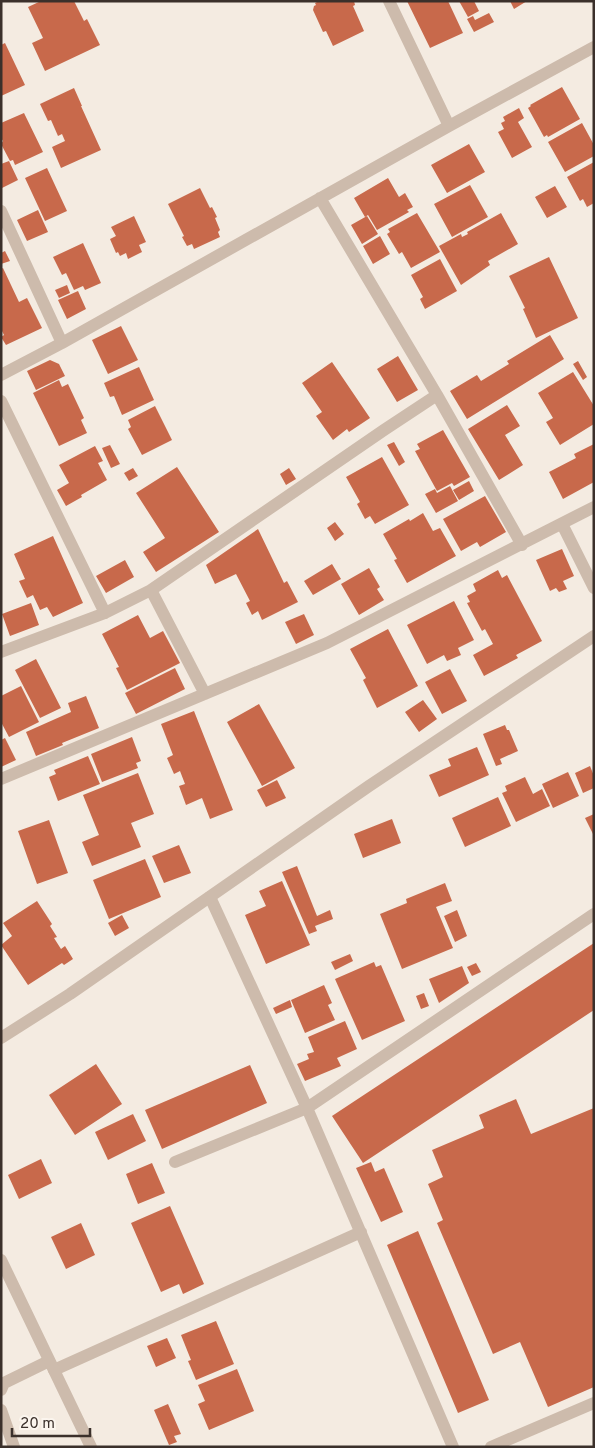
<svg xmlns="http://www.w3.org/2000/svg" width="595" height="1448" font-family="Overpass,sans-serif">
<rect width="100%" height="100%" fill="#f4ebe1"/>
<!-- building -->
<path fill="#c8694b" d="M41,1H74L84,21L87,19L100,45L45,71L32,43L43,38L28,7Z
M319,1H354L355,5L353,6L364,31L333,46L326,31L323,32L313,10L314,6L316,5L315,3Z
M407,1H448L463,33L430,48Z
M459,1H474L479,11L468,17Z
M510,1H527L514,9Z
M489,13L494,22L474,32L467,19L473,16L475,20Z
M5,43L25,85L1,96V45Z
M562,87L580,119L548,137L547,135L544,137L528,108L531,106L530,105Z
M74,88L82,106H81L101,150L61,168L52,147L65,141L62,134L58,136L51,120L48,121L40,104Z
M519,108L524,118L518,122L532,147L512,158L498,132L504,129L501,123L505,121L503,117Z
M24,113L43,152L15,165L13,160L10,161L1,144L3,141L1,138V123Z
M582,123L594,145V156L565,172L548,142Z
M469,144L485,172L447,193L431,165Z
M9,161L18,180L2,188L1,164Z
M594,162V203L587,207L583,199L580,201L567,177Z
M47,168L67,211L45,221L25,178Z
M388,178L399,197L405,193L413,207L407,210L409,212L377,230L368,215L365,217L354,198Z
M470,185L488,217L452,237L434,204Z
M555,186L567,207L547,218L535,197Z
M200,188L210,208L212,207L217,217L215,218L220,230L218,232L220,237L194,249L192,244L187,246L182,237L184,236L168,204Z
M38,210L48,232L27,241L17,220Z
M417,213L440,252L411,268L402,252L399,254L387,234L390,232L388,229Z
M501,213L518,244L488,261L490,265L461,285L439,246L461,234L462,237L468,234L467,232Z
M134,216L146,242L139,245L142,252L128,259L126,253L120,256L118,252L116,253L110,239L116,236L111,227Z
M367,216L378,234L362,244L351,225Z
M380,236L390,254L373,264L363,246Z
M83,243L101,283L85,290L83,286L74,290L66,273L62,275L53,257Z
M5,251L10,261L1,264V253Z
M549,257L578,318L536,338L523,309L525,308L509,276Z
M440,259L457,291L425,309L420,299L423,297L411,275Z
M3,268L19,302L27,298L42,328L6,345L1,337L4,335L1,329V269Z
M67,285L70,293L59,298L55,290Z
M78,291L86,309L67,319L58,300Z
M121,326L138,360L108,374L92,340Z
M550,335L564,359L467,419L450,391L477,375L481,381L509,364L507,361Z
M398,356L418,390L397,402L377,369Z
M50,360L59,364L65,376L36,390L27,371Z
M578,361L587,377L583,380L573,364Z
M332,362L370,418L349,432L347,429L333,440L316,416L322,412L302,383Z
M139,367L154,400L122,415L114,396L110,397L104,383Z
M573,372L594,406V424L560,445L546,422L553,418L538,393Z
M59,380L62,387L68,384L84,418L81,420L87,433L59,446L33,393Z
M507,405L520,426L505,435L523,465L499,480L468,429Z
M155,406L172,440L142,455L128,429L131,427L128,420Z
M443,430L470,477L454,486L452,483L437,491L415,451L420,449L417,444Z
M394,442L405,462L399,466L387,445Z
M594,444V482L563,499L549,472L576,458L574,454Z
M110,445L120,464L111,468L102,448Z
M95,446L103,461L98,463L107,480L81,495L82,497L66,506L57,490L69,483L59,465Z
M382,457L409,505L375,524L370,516L365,519L357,504L360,502L346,477Z
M177,467L219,532L156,572L143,552L165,538L136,493Z
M133,468L138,476L129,481L124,473Z
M289,468L296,479L286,485L280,474Z
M469,481L474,491L459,500L453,490Z
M450,486L458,501L436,513L425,494L435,489L437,493Z
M485,496L506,532L480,547L477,542L461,551L443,519Z
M423,513L433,531L440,528L456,556L407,583L394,560L397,559L383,534L409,519L410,521Z
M335,522L344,534L335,541L327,528Z
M258,529L284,583L287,581L298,602L262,620L258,611L252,615L246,603L250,601L236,574L215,584L206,565Z
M53,536L83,603L53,617L47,607L40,610L33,595L27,598L19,581L25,579L14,554Z
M562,549L574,576L563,581L567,589L559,592L556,588L550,591L536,560Z
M125,560L134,577L106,593L96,576Z
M332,564L341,579L313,595L304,581Z
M369,568L380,587L377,589L384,600L359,615L341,584Z
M498,570L502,578L507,575L542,641L516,655L518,658L484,676L473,655L493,644L485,629L482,631L467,603L470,602L467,596L476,591L473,584Z
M454,601L474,640L458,648L461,655L447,661L444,655L427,664L407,625Z
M31,603L39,625L10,636L2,614Z
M304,614L314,635L296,644L285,622Z
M138,615L150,638L163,631L180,663L127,690L116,668L119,667L102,634Z
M388,629L418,686L377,708L363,680L366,678L350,649Z
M36,659L61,708L40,718L15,670Z
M175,668L185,689L136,714L125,693Z
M450,669L467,701L442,714L425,682Z
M21,686L39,722L9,737L1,722V696Z
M86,696L99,728L62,743L63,745L36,756L26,732L71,712L68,703Z
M423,700L437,719L419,732L405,712Z
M259,704L295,768L262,786L227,722Z
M194,711L233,810L210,819L202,798L186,805L179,786L185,784L180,771L174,774L167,758L173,755L161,724Z
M505,725L507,730H509L518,751L500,759L502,764L496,766L483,734Z
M132,737L141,761L136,763L138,768L102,782L91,754Z
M5,738L16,760L1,767V740Z
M477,747L489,775L439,797L429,775L451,766L448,759Z
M88,756L100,784L58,801L49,777L56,774L54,770Z
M590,766L594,776V788L583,793L575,773Z
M568,772L579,796L553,808L542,784Z
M138,773L154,814L131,823L141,847L92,866L82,842L99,835L83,795Z
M525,777L533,794L542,789L550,806L516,822L502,793L507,791L505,786Z
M277,780L286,798L266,807L257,790Z
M498,797L511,826L465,847L452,818Z
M594,814V836L585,818Z
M392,819L401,843L363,858L354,834Z
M49,820L68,873L37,884L18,831Z
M179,845L191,873L164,883L152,856Z
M145,859L161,897L109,919L93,880Z
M297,866L317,916L330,910L333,919L315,926L317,931L309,934L282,872Z
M282,881L310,945L266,964L245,915L266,906L259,891Z
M445,883L452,901L436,907L453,948L402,969L380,914L407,903L406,899Z
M37,901L52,924L50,926L57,937L54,938L61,949L65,946L73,959L64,965L62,963L28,985L1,945L12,936L3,923Z
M457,910L467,936L455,942L444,916Z
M122,915L129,928L115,936L108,923Z
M594,943V1010L363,1163L332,1116Z
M350,954L353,961L335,970L331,962Z
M374,962L376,967L381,965L405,1021L362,1040L335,979Z
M476,963L481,972L472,976L467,967Z
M462,966L469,983L439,1003L429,979Z
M324,985L332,1003L328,1005L335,1020L305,1033L291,1000Z
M424,993L429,1006L421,1009L416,996Z
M290,1000L292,1007L276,1014L273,1008Z
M345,1021L357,1049L337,1058L341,1066L305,1081L297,1064L309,1059L307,1054L314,1052L308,1037Z
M96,1064L122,1104L75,1135L49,1095Z
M250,1065L267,1103L162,1149L145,1110Z
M516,1099L531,1134L594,1108V1387L548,1407L520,1342L493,1354L437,1223L443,1220L428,1184L443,1177L432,1150L484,1128L479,1115Z
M133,1114L146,1141L108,1160L95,1132Z
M41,1159L52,1183L19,1199L8,1175Z
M371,1162L375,1172L384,1168L403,1212L381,1222L356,1168Z
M152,1163L165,1193L138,1204L126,1174Z
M170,1206L204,1284L183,1294L179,1284L161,1292L131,1223Z
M81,1223L95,1255L66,1269L51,1237Z
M418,1231L489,1400L458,1413L387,1245Z
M216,1321L234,1364L196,1380L188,1361L191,1360L181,1335Z
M167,1338L176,1358L156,1367L147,1346Z
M237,1369L254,1411L209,1430L198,1404L205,1401L198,1385Z
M168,1404L181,1434L174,1436L177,1442L169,1445L154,1410Z"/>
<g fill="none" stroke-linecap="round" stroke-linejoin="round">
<!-- minor -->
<path stroke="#cdbbac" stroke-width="12" d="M389,1L449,126
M320,198L437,395
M1,211L62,343
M1,375L62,343L449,126L594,47
M1,401L105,613
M562,524L594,588
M151,590L384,430L437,395L522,545
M1,652L105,613L151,590L205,694
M1,779L327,643L594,507
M210,897L307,1108L453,1447
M175,1162L307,1108L594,914
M54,1370L361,1232
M1,1390L4,1383L49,1361
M1,1410L14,1447
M491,1447L594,1403"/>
<!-- tertiary -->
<path stroke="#cdbbac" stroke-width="12" d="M1,1038L70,994L369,786L594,636
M1,1260L91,1447"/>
</g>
<!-- border -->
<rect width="595" height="1448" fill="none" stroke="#3b302b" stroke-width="5"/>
<!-- scale -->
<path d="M12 1428v8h78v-8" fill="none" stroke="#3b302b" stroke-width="2.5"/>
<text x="20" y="1428" font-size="15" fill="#3b302b" stroke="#fbf5ee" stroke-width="4" paint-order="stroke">20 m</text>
</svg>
